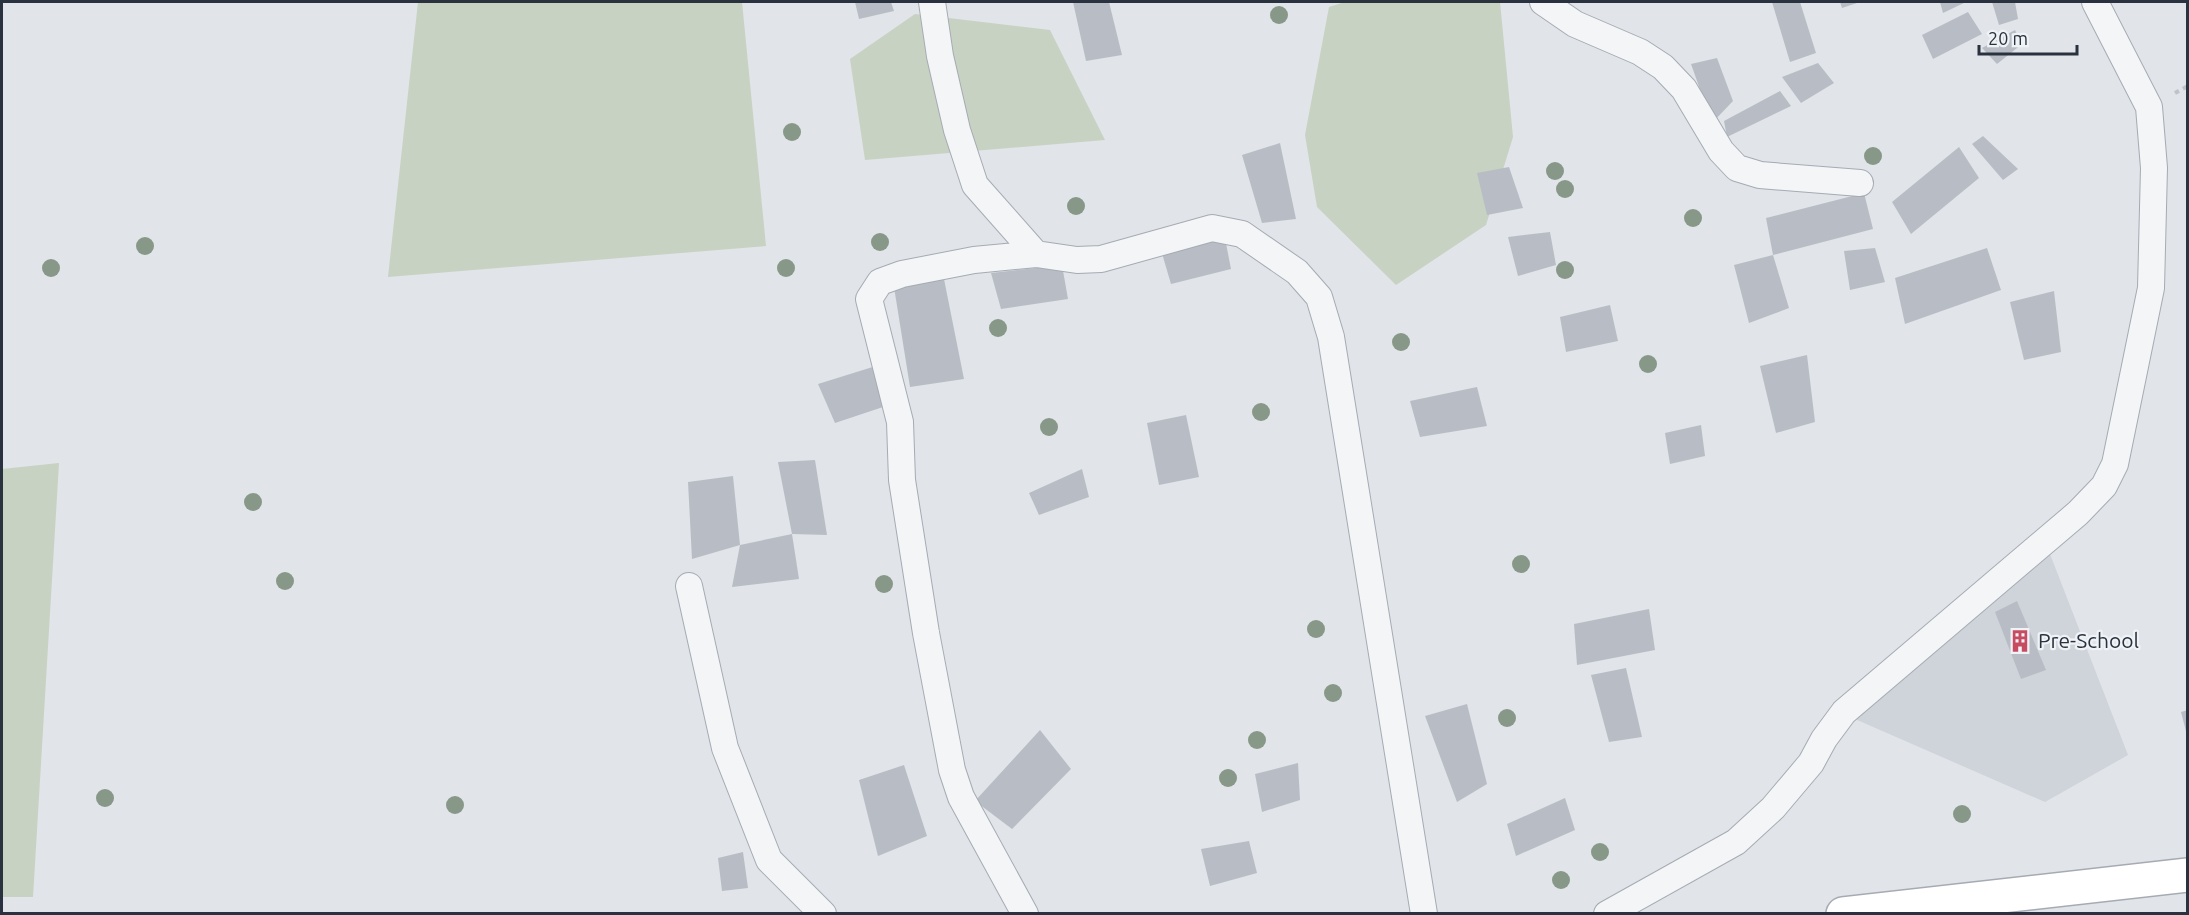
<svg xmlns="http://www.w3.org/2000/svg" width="2189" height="915" font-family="Ubuntu,sans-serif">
<rect width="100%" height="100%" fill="#e1e4e9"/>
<!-- built -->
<path fill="#cfd3da" d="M2048,549L2128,755L2045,802L1848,716Z"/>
<!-- green -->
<path fill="#c7d2c2" d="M418,2H742L766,246L388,277Z
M1345,2H1500L1513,137L1486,225L1396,285L1317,207L1305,135L1329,7Z
M915,14L1050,30L1105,140L865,160L850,59Z
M59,463L33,897H2V469Z"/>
<!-- building -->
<path fill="#b8bdc5" d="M855,2H891L894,11L859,19Z
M1073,2H1109L1122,55L1086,61Z
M1772,2H1800L1816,53L1790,62Z
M1840,2H1860L1842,8Z
M1940,2H1966L1943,13Z
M1992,2H2015L2018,19L1999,25Z
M1968,12L1982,34L1933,59L1922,35Z
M2015,30L2022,44L1997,64L1982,48Z
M1717,58L1733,101L1712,123L1691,64Z
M1818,63L1834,83L1801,103L1782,77Z
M1780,91L1791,106L1727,137L1724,121Z
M1983,136L2018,169L2003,180L1972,144Z
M1280,143L1296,219L1262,223L1242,155Z
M1959,147L1979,178L1911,234L1892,202Z
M1509,167L1523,208L1487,215L1477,173Z
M1864,193L1873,229L1773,255L1766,218Z
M1550,232L1556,265L1518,276L1508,237Z
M1224,233L1231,269L1171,284L1161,250Z
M1875,248L1885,282L1850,290L1844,251Z
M1987,248L2001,290L1905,324L1895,278Z
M1773,255L1789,308L1749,323L1734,265Z
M1062,265L1068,299L1001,309L991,273Z
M943,274L964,379L910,387L894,287Z
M2054,291L2061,352L2024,360L2010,302Z
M1610,305L1618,341L1566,352L1560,317Z
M1807,355L1815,422L1776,433L1760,366Z
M879,365L886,406L835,423L818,384Z
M1477,387L1487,426L1420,437L1410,401Z
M1186,415L1199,477L1159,485L1147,423Z
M1701,425L1705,456L1670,464L1665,433Z
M815,460L827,535L792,534L778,462Z
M1082,469L1089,497L1039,515L1029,493Z
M733,476L740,545L792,534L799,579L732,587L740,545L692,559L688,482Z
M2017,601L2046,670L2021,679L1995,612Z
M1649,609L1655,650L1577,665L1574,624Z
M1626,668L1642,737L1609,742L1591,675Z
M1467,704L1487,784L1457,802L1425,716Z
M2188,710V735H2187L2181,712Z
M1040,730L1071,769L1012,829L975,801Z
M1298,763L1300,800L1262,812L1255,774Z
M904,765L927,836L878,856L859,780Z
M1565,798L1575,830L1516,856L1507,824Z
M1249,841L1257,873L1210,886L1201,849Z
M743,852L748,888L722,891L718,858Z"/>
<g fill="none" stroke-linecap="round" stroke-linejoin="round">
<!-- minor casing -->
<g stroke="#a6abb3" stroke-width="28">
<path id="minor" d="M932,2L940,56L957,130L975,185L1036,254
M1543,2L1575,24L1640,52L1663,67L1684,89L1721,151L1737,168L1760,175L1860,183
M689,586L725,748L769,860L823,914
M1025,914L961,797L952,770L926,633L902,480L900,422L869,299L880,282L902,274L974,260L1036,254L1077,260L1101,259L1212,228L1242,234L1297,272L1319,297L1331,337L1424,914
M1607,914L1736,842L1773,808L1811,763L1824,739L1844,712L2078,513L2104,486L2115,464L2151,288L2154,168L2149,107L2095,2"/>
</g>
<!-- secondary casing -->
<g stroke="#a6abb3" stroke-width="36">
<path id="secondary" d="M1843,914L2188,875"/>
</g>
<!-- path -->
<path stroke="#bfc2c7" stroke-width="4" stroke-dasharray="4.5 4.5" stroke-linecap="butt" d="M2175,93L2188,86"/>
<!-- minor -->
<use href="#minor" stroke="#f3f5f7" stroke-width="26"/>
<!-- secondary -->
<use href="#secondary" stroke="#fff" stroke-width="33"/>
</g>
<!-- trees -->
<g fill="#889888">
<circle cx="1279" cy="15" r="9"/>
<circle cx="792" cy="132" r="9"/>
<circle cx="1873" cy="156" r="9"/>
<circle cx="1555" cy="171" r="9"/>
<circle cx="1565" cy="189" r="9"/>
<circle cx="1076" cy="206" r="9"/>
<circle cx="1693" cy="218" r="9"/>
<circle cx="880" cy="242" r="9"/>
<circle cx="145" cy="246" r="9"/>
<circle cx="51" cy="268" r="9"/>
<circle cx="786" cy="268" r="9"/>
<circle cx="1565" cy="270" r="9"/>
<circle cx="998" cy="328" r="9"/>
<circle cx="1401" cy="342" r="9"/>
<circle cx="1648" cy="364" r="9"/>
<circle cx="1261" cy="412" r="9"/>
<circle cx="1049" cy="427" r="9"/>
<circle cx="253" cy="502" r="9"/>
<circle cx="1521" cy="564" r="9"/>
<circle cx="285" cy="581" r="9"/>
<circle cx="884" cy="584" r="9"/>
<circle cx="1316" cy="629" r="9"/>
<circle cx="1333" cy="693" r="9"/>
<circle cx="1507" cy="718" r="9"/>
<circle cx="1257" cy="740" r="9"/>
<circle cx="1228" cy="778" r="9"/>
<circle cx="105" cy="798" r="9"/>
<circle cx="455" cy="805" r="9"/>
<circle cx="1962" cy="814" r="9"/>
<circle cx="1600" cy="852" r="9"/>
<circle cx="1561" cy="880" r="9"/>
</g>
<!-- icons -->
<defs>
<g id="building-bare" transform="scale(1.8)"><path d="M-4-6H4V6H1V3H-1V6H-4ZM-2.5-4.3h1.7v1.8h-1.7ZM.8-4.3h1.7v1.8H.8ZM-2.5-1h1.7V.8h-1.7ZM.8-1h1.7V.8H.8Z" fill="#c74c61" stroke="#f0f3f6" stroke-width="2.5" paint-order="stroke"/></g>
</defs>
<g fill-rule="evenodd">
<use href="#building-bare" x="2020" y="641"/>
</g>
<g text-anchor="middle" stroke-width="4.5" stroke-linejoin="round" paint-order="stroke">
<!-- poi labels -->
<g font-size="21" fill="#2a323f" stroke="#f0f3f6" text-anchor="start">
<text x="2038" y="648">Pre-School</text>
</g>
</g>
<!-- border -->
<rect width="2189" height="915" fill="none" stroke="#2a323f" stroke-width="6"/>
<!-- scale -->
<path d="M1979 45v9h98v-9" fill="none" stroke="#2a323f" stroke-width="3"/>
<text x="1988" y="45" font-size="18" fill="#2a323f" stroke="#f0f3f6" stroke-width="4.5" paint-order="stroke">20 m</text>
</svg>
